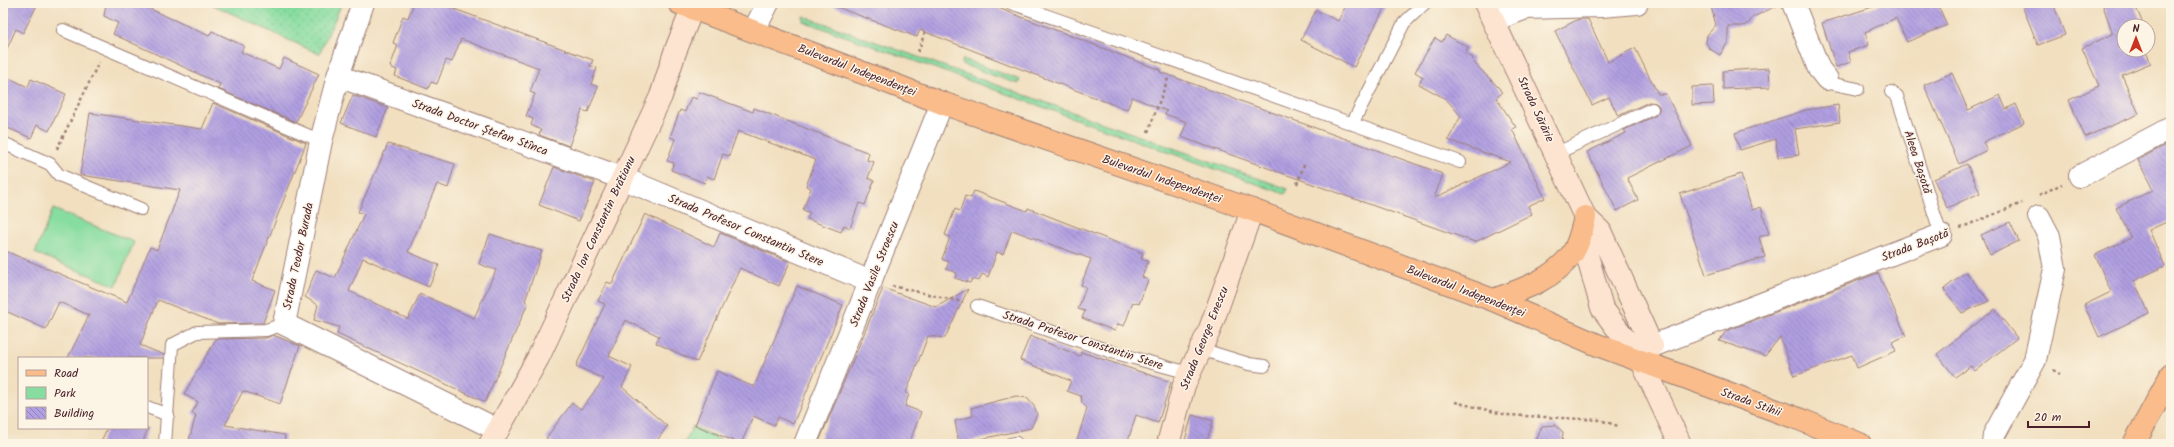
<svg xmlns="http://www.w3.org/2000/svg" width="2174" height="447" font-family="Kalam,sans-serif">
<defs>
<pattern id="grass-dots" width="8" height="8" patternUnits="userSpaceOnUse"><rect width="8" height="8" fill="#87dda0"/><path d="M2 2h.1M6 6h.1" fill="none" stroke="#76bd8a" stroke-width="1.8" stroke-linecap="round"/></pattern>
<pattern id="building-back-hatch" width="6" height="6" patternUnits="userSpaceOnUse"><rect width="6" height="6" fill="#b09fe1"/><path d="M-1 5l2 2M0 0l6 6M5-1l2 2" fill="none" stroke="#9181b7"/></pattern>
</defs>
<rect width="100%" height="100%" fill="#fcf5e5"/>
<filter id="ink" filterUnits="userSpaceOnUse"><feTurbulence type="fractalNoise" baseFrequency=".025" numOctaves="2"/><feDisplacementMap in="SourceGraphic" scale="8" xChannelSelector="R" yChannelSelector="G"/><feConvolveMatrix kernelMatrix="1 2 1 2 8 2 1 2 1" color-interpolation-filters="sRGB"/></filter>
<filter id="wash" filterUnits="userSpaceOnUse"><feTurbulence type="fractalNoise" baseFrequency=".012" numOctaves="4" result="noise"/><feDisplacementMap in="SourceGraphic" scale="16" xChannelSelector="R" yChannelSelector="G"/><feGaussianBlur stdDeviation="0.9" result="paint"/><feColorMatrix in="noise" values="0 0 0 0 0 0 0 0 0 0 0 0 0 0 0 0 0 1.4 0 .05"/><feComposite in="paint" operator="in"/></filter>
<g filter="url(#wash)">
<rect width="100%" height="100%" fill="#f1dfbf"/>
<!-- grass -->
<path fill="url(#grass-dots)" stroke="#687e66" d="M209,3H342L319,54Z
M803,16L1288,189L1285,194L803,21Z
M963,59L1020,80L1018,84L961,64Z"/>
<!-- park -->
<path fill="#87dda0" stroke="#687e66" d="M53,209L134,242L116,286L35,253Z
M693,426L729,444H684Z"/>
<g id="blocks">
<!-- building -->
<path fill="url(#building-back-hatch)" d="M3,3H38L23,33L16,29L3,57Z
M106,3H137L209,36L212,31L244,46L241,52L279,69L284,58L319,74L296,122L218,89L220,84L113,34L118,23L104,16Z
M414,3H438L593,60L590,66L597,68L591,84L598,87L588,112L582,110L569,146L539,135L541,130L531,125L533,119L526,116L535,94L530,92L539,68L461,39L452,62L446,60L437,84L431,82L428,89L395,76L397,70L390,67L398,45L393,43L403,16L408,18Z
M831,3H985L1160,70V72L1443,174L1434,198L1511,162L1448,140L1461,116L1446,99L1419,84L1423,77L1415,72L1435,38L1442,42L1446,35L1468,47L1465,53L1473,58L1472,61L1499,88L1502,93L1496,98L1516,127L1512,129L1545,198L1528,206L1532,214L1475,242L1181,137L1187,122L1165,114L1167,111L1132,97L1127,110L920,30L917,37L831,5Z
M1347,3H1387L1354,67L1301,40L1316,10L1338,21Z
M1710,3H1781V4L1753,17L1749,23L1743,26H1728V42L1720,55L1710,49L1706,43L1707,35L1716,25Z
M1885,3H1937L1947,25L1907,42L1896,18L1865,32L1869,45L1848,52L1851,62L1836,67L1822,23Z
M2021,3H2053L2065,35L2038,45Z
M2102,3H2134L2144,26H2124V50H2145L2151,63L2122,75L2139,114L2085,137L2069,100L2099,86L2082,48L2113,34Z
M1579,19H1588L1608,62L1635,48L1658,94H1666L1692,146L1627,178L1638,200L1617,211L1587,152L1626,133L1624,130L1655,116L1659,110V106L1656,103L1649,102L1618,116L1609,97L1592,105L1555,31Z
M1769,68L1770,87L1723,89V71Z
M1952,73L1968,110L2000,95L2006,109L2016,104L2024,123L1983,142L1987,150L1959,164L1924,85Z
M3,75L28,87L31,79L66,94L49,131L37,125L31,138L3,126Z
M1713,86L1714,104L1692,105V87Z
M699,92L753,112L754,108L869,153L867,160L874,162L868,178L874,181L865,205L859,203L850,228L844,225L841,232L807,219L810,213L803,210L811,188L806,186L816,160L738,131L729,156L723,154L714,179L707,176L705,183L671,170L674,163L667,161L675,139L670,137L680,110L685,112L691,97L697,99Z
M353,95L388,108L376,137L341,123Z
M213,103L306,143L252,281L275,290L263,323L218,324L158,300L140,345L164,355V358H68L89,315L59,302L46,329L3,310V250L127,302L150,247L157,250L180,190L80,175L90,113L202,129Z
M1838,105L1840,122L1795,129L1799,155L1778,158L1776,139L1740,150L1735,133L1806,110Z
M2171,142V220L2149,230L2165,266L2134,281L2149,313L2099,337L2084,305L2111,292L2095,255L2131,238L2116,208L2153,190L2138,160Z
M388,144L455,164L448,188L437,184L408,252L439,265L429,287L363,258L349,291L408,319L420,294L474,318L496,270L479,264L490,234L542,251L525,301L528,303L485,402L337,334L339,327L314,320L318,305L305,297L316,270L335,278L364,214L358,212Z
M1967,164L1980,193L1947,208L1934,179Z
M554,167L595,182L579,221L539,205Z
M1741,174L1752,210L1761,207L1769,234L1759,237L1765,257L1706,275L1680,194Z
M974,191L1027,211L1028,208L1143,253L1141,259L1148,261L1142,277L1148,280L1139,304L1133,302L1124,326L1118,324L1115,331L1082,318L1085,311L1078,309L1086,287L1081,285L1091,259L1012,230L1003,254L997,252L988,277L982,274L979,281L972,279L970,283L955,278L957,273L946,269L949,262L942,259L950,237L945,235L955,209L960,211L965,196L971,198Z
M645,214L714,247L720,233L790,262L779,286L740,268L697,362L656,343L659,336L625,320L609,356L632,367L622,387L667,426L655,444H555L546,438L572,403L581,409L604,379L576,366L605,304L598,301L607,282L612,284Z
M2010,222L2019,241L1990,255L1981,235Z
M1966,272L1989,301L1962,313L1944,289Z
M1878,273L1906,336L1892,342L1896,351L1857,368L1852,355L1794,376L1780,337L1765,356L1719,341L1726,331Z
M797,286L843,305L793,424L778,417L774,425L753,416L741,444L695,425L717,371L754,387Z
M883,288L936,307L968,289L945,338L928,336L906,393L909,394L905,406L921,412L909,444H874L864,442L862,444H818Z
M1995,309L2017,338L1975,371L1971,366L1955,377L1937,354Z
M273,335L300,346L280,404L243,391L225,425L285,435L284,444H188L196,415L192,413L198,402L184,394L216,339L266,338Z
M1030,336L1080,356L1081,352L1171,382L1158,423L1136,415L1127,444H1076L1087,408L1082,403L1081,396L1067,391L1071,381L1020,360Z
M1016,396L1027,398L1034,406L1037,414L1031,428L959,444L955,421L973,416L971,408Z
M1192,415L1213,421L1206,444H1184Z
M1555,425L1563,432L1562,444H1535L1542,426Z
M107,428H148L142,444H100Z"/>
</g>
</g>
<g filter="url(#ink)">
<use href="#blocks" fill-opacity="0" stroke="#9e7f75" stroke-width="1"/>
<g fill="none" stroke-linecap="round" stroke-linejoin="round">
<!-- lane casing -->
<g stroke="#9e7f75" stroke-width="14">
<path id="lane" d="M1011,3L1460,162
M63,30L321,141
M1827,79L1834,84L1858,89
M1891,92L1897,96L1941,235
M1352,124L1404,23L1425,3
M3,143L50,164L59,175L141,209
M1557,153L1652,109
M977,306L1112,352L1189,373
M1200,349L1249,364L1264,366
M147,407L168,415
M165,444L172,345L197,332L266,330L284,324
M1010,444L1016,443"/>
</g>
<!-- street casing -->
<g stroke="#9e7f75" stroke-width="24">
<path id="street" d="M363,3L338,76L321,141L284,324L498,430
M1793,3L1819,69L1827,79
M1494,20L1526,8L1601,6L1637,3
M754,30L768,3
M338,76L622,178L871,282
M2080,176L2171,128
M1652,346L1941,235
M805,444L942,103
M1993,444L1994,435L2000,424L2035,360L2055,269L2049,236L2039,217"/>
</g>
<!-- secondary casing -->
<g stroke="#9e7f75" stroke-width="24">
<path id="secondary" d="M1485,3L1585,217L1587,255L1602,308L1642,362L1680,444
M1585,217L1600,231L1652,346L1642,362
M490,444L538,358L661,96L675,52L693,7
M1168,444L1184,385L1210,329L1252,210"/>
</g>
<!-- primary casing -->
<g stroke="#9e7f75" stroke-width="24">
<path id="primary" d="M679,3L942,103L1252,210L1493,300L1600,346L1799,419L1860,444
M1493,300C1521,290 1553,280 1572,254C1579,244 1582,229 1585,217
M2134,444L2171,375"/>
</g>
<!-- path -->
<path stroke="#9e7f75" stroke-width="2.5" stroke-dasharray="3 3" stroke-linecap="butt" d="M918,52L925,32
M1148,132L1169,76
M57,149L99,62
M1297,184L1304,165
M2039,195L2062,184
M1960,228L2022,203
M892,286L963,302
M2053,370L2060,374
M1455,402L1507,415L1600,420L1618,426"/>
<!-- lane -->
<use href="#lane" stroke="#fff" stroke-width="12"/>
<!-- street -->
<use href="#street" stroke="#fff" stroke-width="22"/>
<!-- secondary -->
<use href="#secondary" stroke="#fde4d0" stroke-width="22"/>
<!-- primary -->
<use href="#primary" stroke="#f9bc8a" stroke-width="22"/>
</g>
</g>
<g text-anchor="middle" stroke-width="3" stroke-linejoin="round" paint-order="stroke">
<!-- street labels -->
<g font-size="12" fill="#4a1f2b" stroke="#fcf5e5">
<text transform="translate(857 70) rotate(21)" y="4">Bulevardul Independenței</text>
<text transform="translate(1536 109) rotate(65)" y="4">Strada Sărărie</text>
<text transform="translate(480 127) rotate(20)" y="4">Strada Doctor Ștefan Stînca</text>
<text transform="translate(1918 162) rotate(72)" y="4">Aleea Bașotă</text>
<text transform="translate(1162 179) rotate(19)" y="4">Bulevardul Independenței</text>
<text transform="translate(598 229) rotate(-65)" y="4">Strada Ion Constantin Brătianu</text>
<text transform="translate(746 230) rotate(23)" y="4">Strada Profesor Constantin Stere</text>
<text transform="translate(1915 245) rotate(-21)" y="4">Strada Bașotă</text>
<text transform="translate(298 256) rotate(-78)" y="4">Strada Teodor Burada</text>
<text transform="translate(874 274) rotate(-68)" y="4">Strada Vasile Stroescu</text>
<text transform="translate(1466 291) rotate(21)" y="4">Bulevardul Independenței</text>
<text transform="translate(1204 338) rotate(-68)" y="4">Strada George Enescu</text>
<text transform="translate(1083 340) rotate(18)" y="4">Strada Profesor Constantin Stere</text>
<text transform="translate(1751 402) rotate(20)" y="4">Strada Stihii</text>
</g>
</g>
<!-- margin -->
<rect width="2174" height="447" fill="none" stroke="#fcf5e5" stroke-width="16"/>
<!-- legend -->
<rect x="18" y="357" width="130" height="72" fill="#fcf5e5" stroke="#b59f9b"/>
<rect x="26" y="370" width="20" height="6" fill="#f9bc8a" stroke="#b59f9b"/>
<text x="54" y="377" font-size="12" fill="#4a1f2b">Road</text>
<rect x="26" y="387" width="20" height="12" fill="#87dda0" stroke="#b59f9b"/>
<text x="54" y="397" font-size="12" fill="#4a1f2b">Park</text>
<rect x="26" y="407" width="20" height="12" fill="url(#building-back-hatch)" stroke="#b59f9b"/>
<text x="54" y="417" font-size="12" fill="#4a1f2b">Building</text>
<!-- north arrow -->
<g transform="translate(2136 38)"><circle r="19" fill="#fcf5e5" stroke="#b59f9b"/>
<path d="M0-3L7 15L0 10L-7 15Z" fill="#c8321e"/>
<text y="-6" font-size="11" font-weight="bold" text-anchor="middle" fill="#4a1f2b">N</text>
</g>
<!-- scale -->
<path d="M2028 421v6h61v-6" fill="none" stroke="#4a1f2b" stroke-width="2"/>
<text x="2034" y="421" font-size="12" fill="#4a1f2b" stroke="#fcf5e5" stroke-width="3" paint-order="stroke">20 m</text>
</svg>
